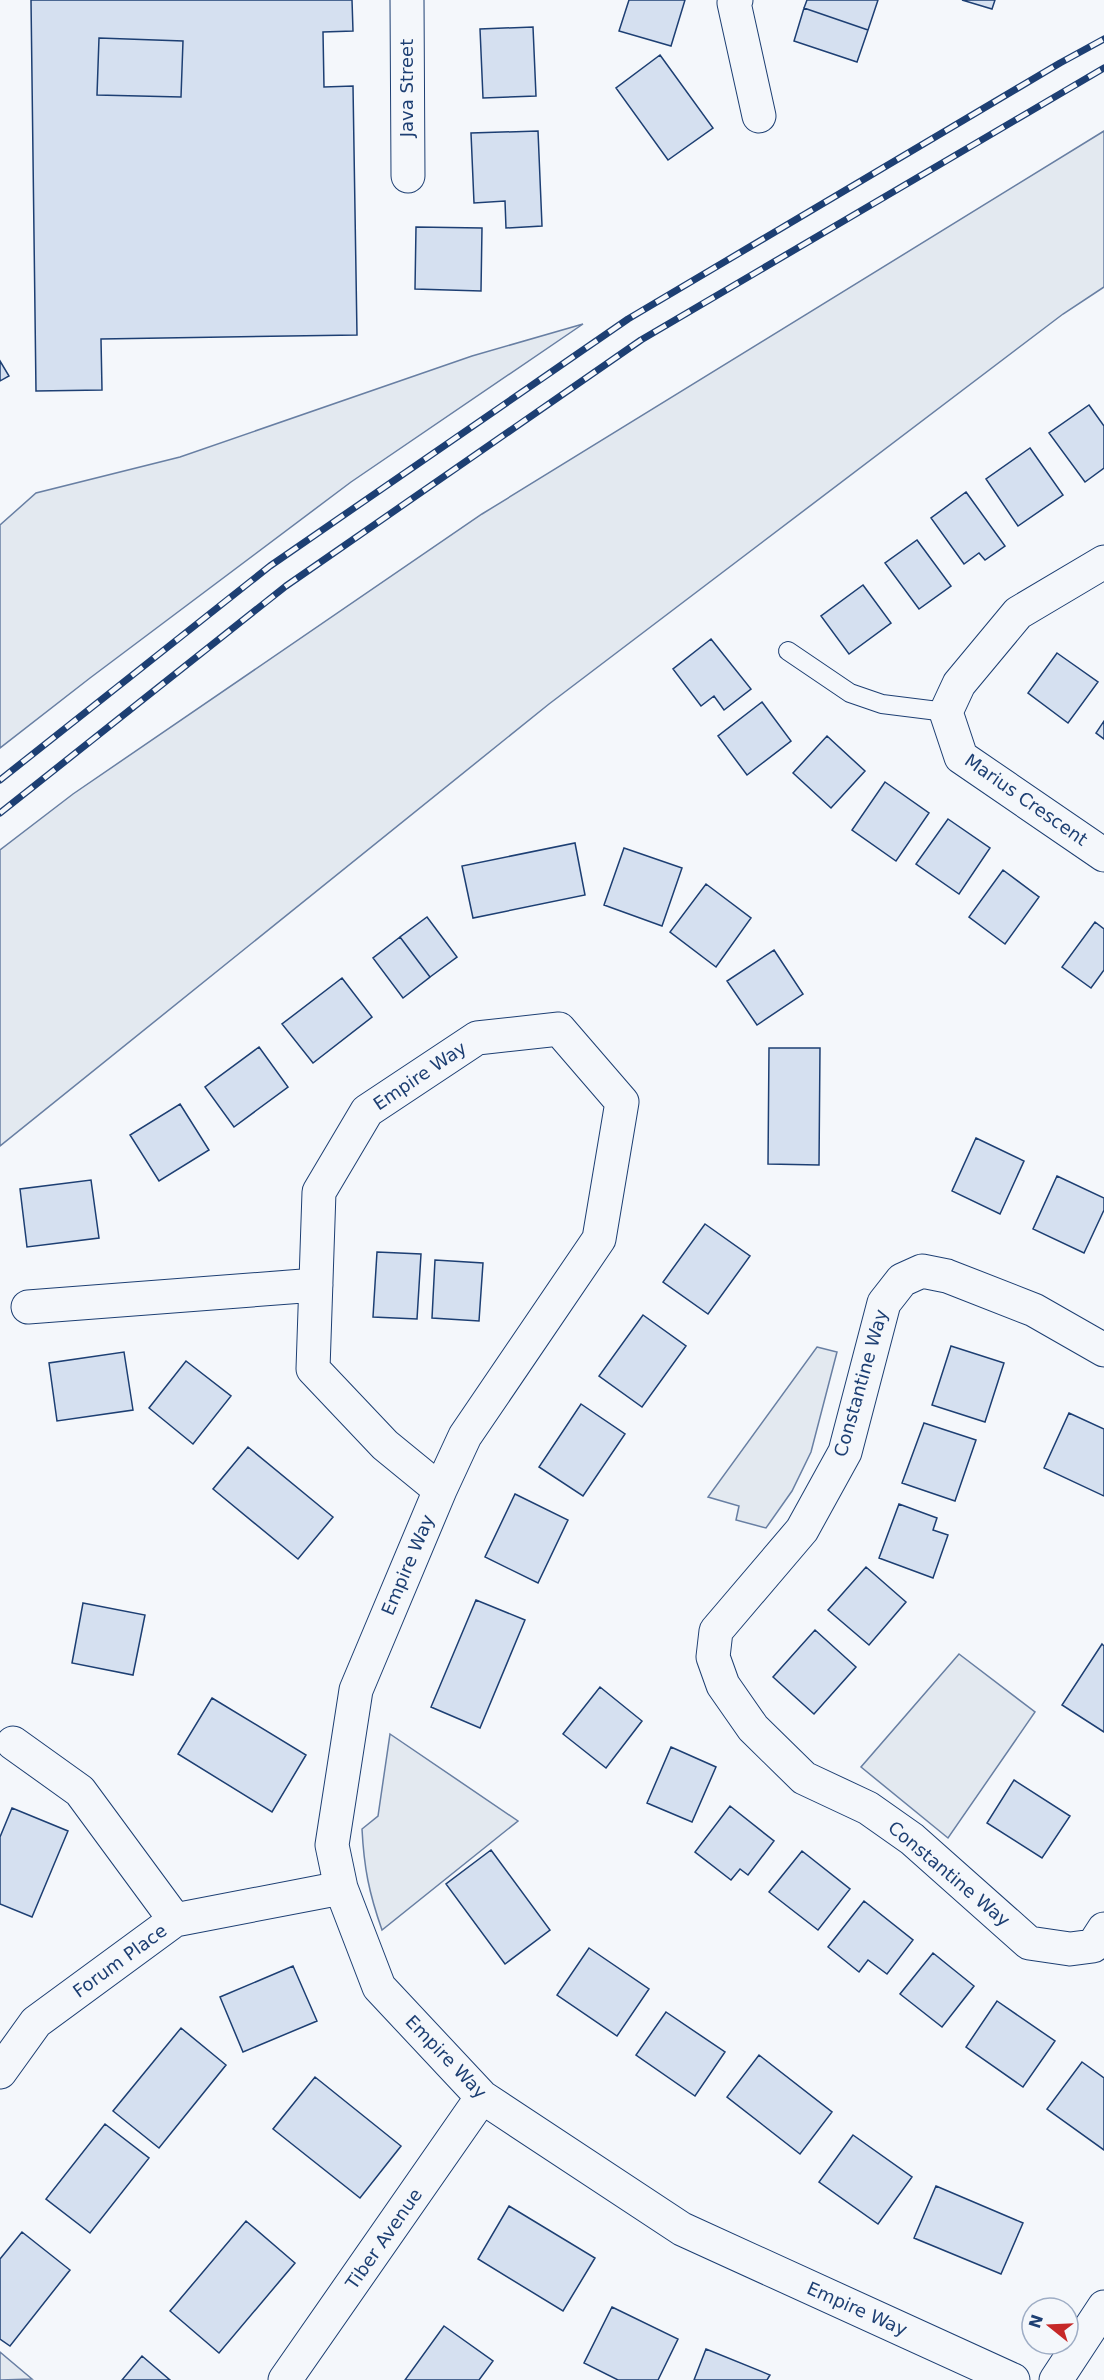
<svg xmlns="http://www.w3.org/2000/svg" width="1104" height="2380" font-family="'DejaVu Sans',sans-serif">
<rect width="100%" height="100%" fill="#f4f7fb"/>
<!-- green -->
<path fill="#e3e9f0" stroke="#687fa3" stroke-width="1.5" d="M1104,131V287L1063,314L549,704L0,1146V850L73,794L482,514Z
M583,324L351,482L90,678L0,748V525L36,493L180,457L472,356Z
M817,1347L837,1352L811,1452L792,1491L766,1528L736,1520L739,1506L708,1497Z
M959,1654L1035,1712L948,1838L861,1767Z
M390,1734L518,1821L382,1930C369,1893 364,1868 362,1829L378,1816Z
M0,2352L32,2379L0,2380Z"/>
<!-- building -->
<path fill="#d5e0f0" stroke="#1d3f73" stroke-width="1.5" d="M31,0H352L353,31L323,32L324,87L353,86L357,335L101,339L102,390L36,391Z
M629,0H685L671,46L619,31Z
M807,0H878L868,30L804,8Z
M962,0H995L992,9Z
M804,8L868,30L857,62L794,41Z
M533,27L536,96L483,98L480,29Z
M99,38L183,41L181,97L97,95Z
M660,55L713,128L668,160L616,88Z
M538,131L542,226L506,228L505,201L474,203L471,133Z
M416,227L482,228L481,291L415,289Z
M0,361L9,376L0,381Z
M1089,405L1104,426V468L1085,482L1049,433Z
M1030,448L1063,495L1018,526L986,479Z
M966,492L1005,546L985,560L979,553L964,564L931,518Z
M917,540L951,586L919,609L885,563Z
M863,585L891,623L849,654L821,616Z
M711,639L751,689L724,710L714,696L701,706L673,669Z
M1057,653L1098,682L1068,723L1028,693Z
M762,702L791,741L747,775L718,736Z
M1104,721V739L1096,733Z
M827,736L865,771L831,808L793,773Z
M885,782L929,813L896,861L852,830Z
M948,819L990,848L959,894L916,864Z
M575,843L585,895L473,918L462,866Z
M624,848L682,868L662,926L604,905Z
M1003,870L1039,897L1005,944L969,917Z
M706,884L751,918L716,967L670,932Z
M427,917L457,957L430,977L400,937Z
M1095,922L1104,929V970L1091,988L1062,967Z
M400,937L430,977L403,998L373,958Z
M774,950L803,994L757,1025L727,981Z
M342,978L372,1017L313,1063L282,1024Z
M259,1047L288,1087L234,1127L205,1087Z
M769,1048H820L819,1165L768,1164Z
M180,1104L209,1150L159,1181L130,1135Z
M976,1138L1024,1161L1000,1214L952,1191Z
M1057,1176L1104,1198V1210L1084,1253L1033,1229Z
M91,1180L99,1238L27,1247L20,1189Z
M705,1224L750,1256L708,1314L663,1282Z
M377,1252L421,1254L417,1319L373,1317Z
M435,1260L483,1263L479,1321L432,1318Z
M643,1315L686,1346L642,1407L599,1376Z
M951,1346L1004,1363L985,1422L932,1405Z
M124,1352L133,1410L57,1421L49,1363Z
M186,1361L231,1396L193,1444L149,1408Z
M581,1404L625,1434L583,1496L539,1467Z
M1069,1413L1104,1429V1496L1044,1468Z
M924,1423L976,1440L955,1501L902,1483Z
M248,1447L333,1517L298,1559L213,1489Z
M515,1494L568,1520L538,1583L485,1557Z
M899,1504L937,1518L933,1530L948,1535L933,1578L879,1558Z
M866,1567L906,1602L869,1645L828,1610Z
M476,1600L525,1620L480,1728L431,1707Z
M83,1603L145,1615L133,1675L72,1663Z
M815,1630L856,1667L814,1714L773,1677Z
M1102,1644L1104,1646V1732L1062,1705Z
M600,1687L642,1721L606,1768L563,1734Z
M212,1698L306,1755L272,1812L178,1754Z
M671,1747L716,1767L692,1822L647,1803Z
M1014,1780L1070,1816L1042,1858L987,1823Z
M730,1806L774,1841L748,1875L740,1869L731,1880L695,1852Z
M12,1808L68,1831L32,1917L0,1904V1837Z
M491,1850L550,1930L505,1964L446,1884Z
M802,1851L850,1889L818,1930L769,1892Z
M864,1901L913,1940L887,1974L868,1960L859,1972L828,1947Z
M589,1948L649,1989L617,2036L557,1995Z
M933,1953L974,1986L942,2027L900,1994Z
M293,1966L317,2021L243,2052L220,1997Z
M997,2001L1055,2041L1023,2087L966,2047Z
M666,2012L725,2052L695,2096L636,2055Z
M181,2028L226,2065L159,2148L113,2111Z
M759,2055L832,2112L800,2154L727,2097Z
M1082,2062L1104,2078V2150L1047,2109Z
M315,2077L401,2146L360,2198L273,2129Z
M105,2124L149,2158L90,2233L46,2199Z
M853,2135L912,2177L878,2224L819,2182Z
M936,2186L1023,2223L1001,2274L914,2238Z
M509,2206L595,2258L563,2311L478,2259Z
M246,2221L295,2263L219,2353L170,2311Z
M22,2232L70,2270L10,2346L0,2339V2259Z
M612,2307L678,2339L658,2380H618L584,2363Z
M444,2326L493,2361L479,2380H405Z
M706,2349L770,2375L767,2380H694Z
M142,2356L170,2380H122Z"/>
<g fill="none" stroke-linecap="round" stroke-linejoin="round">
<!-- service casing -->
<g stroke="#1d3f73" stroke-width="20">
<path id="service" d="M788,651L850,693L882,704L946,712"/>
</g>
<!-- minor casing -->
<g stroke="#1d3f73" stroke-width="35">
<path id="minor" d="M407,0L408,176
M736,0L734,3L759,116
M1104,562L1018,613L959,684L946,712L961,757L1104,855
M28,1307L316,1285
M1104,1350L1034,1310L947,1276L922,1271L902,1280L884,1303L845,1452L802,1530L716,1631L713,1657L723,1685L753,1728L804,1778L868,1808L912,1839L1029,1943L1070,1949L1093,1946L1104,1929
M440,1490L385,1445L313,1369L319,1192L367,1111L477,1038L559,1029L622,1102L599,1239L465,1436L440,1490L356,1690L332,1845L341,1888L379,1987L482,2097L682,2229L1013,2380
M13,1743L80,1791L175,1920
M0,2072L36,2022L175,1920L341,1888
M285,2380L482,2097
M1056,2380L1104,2307"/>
</g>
<!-- service -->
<use href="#service" stroke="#f4f7fb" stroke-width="18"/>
<!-- minor -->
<use href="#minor" stroke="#f4f7fb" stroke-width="33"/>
<!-- rail casing -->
<g stroke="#1d3f73" stroke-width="7">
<path id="rail" d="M0,780L270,566L628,319L1060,63L1104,39
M0,813L286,586L641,340L1104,68"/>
</g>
<!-- rail -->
<use href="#rail" stroke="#f4f7fb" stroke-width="4.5" stroke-dasharray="14" stroke-linecap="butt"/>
</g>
<g text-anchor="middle" stroke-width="4.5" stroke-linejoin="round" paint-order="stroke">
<!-- street labels -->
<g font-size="18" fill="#1d3f73" stroke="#f4f7fb">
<text transform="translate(407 88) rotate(-90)" y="6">Java Street</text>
<text transform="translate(1026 800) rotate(35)" y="6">Marius Crescent</text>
<text transform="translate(420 1076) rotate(-34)" y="6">Empire Way</text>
<text transform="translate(861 1383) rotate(-74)" y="6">Constantine Way</text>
<text transform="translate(408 1565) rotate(-67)" y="6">Empire Way</text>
<text transform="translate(949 1874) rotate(40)" y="6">Constantine Way</text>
<text transform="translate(120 1961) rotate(-36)" y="6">Forum Place</text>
<text transform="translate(446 2057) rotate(46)" y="6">Empire Way</text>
<text transform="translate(384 2239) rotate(-55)" y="6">Tiber Avenue</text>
<text transform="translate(857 2309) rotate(24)" y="6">Empire Way</text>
</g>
</g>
<!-- north arrow -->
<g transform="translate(1050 2326) rotate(288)"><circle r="28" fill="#f4f7fb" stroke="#9eadc5" stroke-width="1.5"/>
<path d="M0-4.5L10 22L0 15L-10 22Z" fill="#c62828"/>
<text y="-9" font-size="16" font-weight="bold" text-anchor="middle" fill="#1d3f73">N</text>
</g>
</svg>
